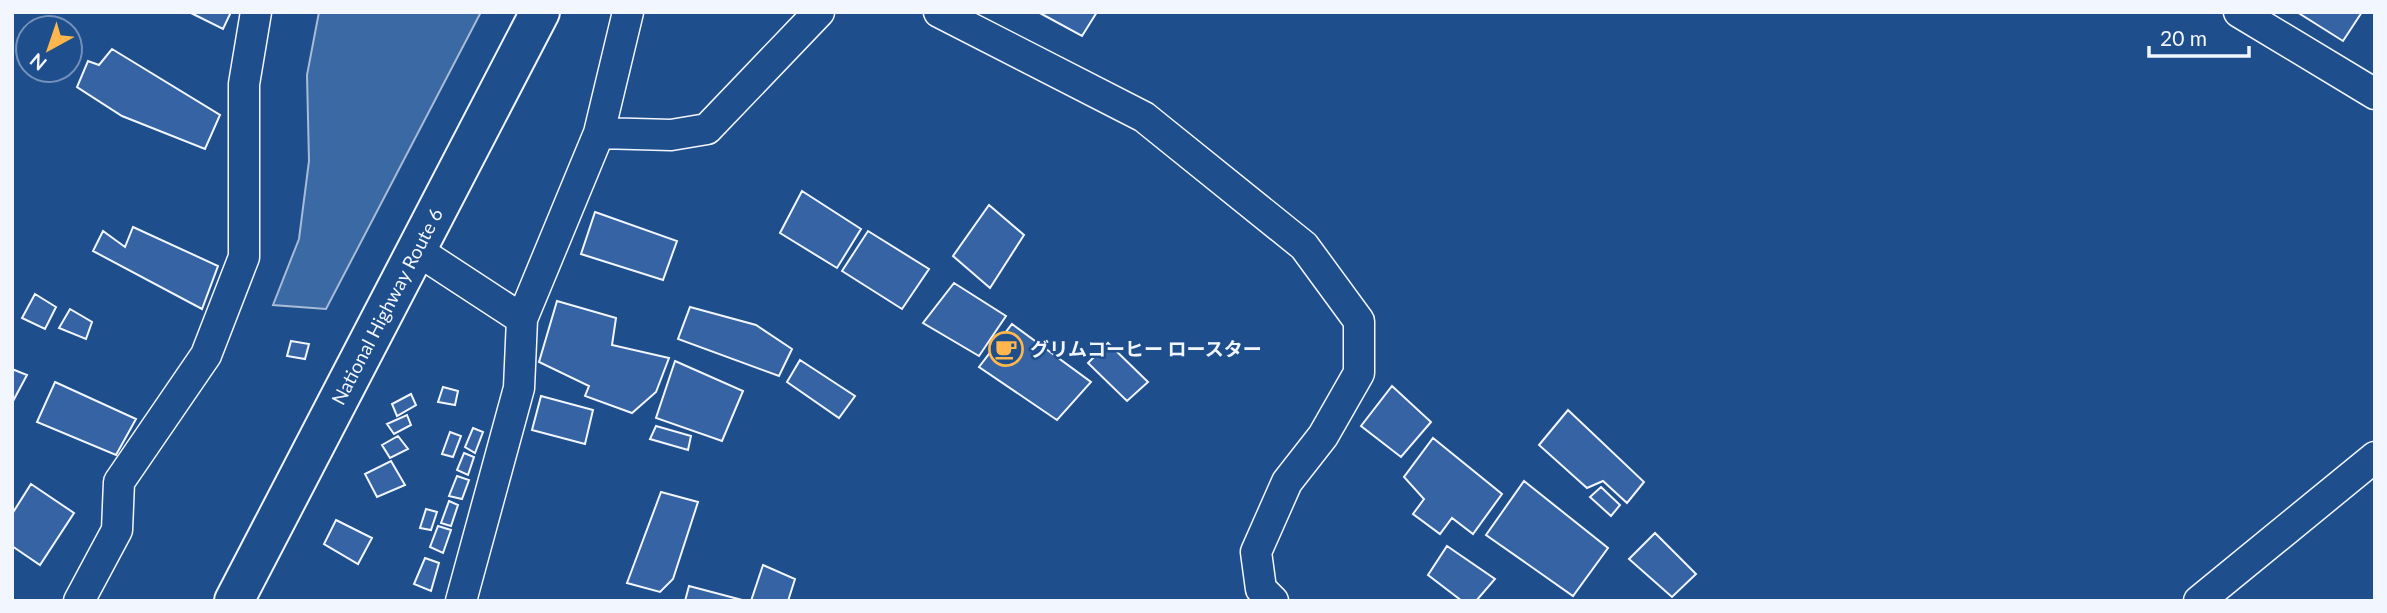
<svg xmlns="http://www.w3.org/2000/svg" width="2387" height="613" font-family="Lato,'Noto Sans JP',sans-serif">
<rect width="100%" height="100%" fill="#1f4e8c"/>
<!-- water -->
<path fill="#3b69a3" stroke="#a8bbd7" stroke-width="2" d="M319,12H481L326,309L273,305L299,239L309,161L307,75Z"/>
<!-- building -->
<path fill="#3563a3" stroke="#f2f6ff" stroke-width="2" d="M189,12H231L223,29Z
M1038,12H1097L1082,36Z
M2297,12H2362L2343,41Z
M112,49L220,115L205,149L122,116L77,87L88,61L99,65Z
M802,191L861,229L837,268L780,233Z
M989,205L1024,235L990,288L953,256Z
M595,212L677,241L663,280L581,254Z
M133,227L218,266L202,309L93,251L103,231L125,247Z
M868,231L929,269L902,309L842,271Z
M954,283L1006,316L979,356L923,323Z
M35,294L56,307L45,329L22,318Z
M557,301L616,318L612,345L669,358L656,392L632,413L585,396L589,386L539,362Z
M690,307L756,325L792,349L779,376L678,339Z
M70,309L92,322L86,339L59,328Z
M1012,324L1091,382L1057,420L979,367Z
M291,341L309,344L305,359L287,356Z
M1108,343L1148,382L1127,401L1088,363Z
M800,360L855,396L839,418L787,382Z
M675,361L743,391L722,441L656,418Z
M12,369L27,375L12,403Z
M55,382L136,419L116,455L37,422Z
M1392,386L1431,422L1401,457L1361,426Z
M443,387L458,391L455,405L438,402Z
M411,394L416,405L397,416L392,404Z
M541,396L593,410L585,444L532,430Z
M1568,410L1644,482L1627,503L1603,481L1587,488L1539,445Z
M407,415L411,425L394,434L387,424Z
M656,426L691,436L688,450L650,439Z
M473,428L483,432L475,453L465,447Z
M450,432L461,436L453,457L442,454Z
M398,436L408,449L390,458L382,445Z
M1433,438L1502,494L1473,534L1452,518L1440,534L1413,514L1424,499L1404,477Z
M464,453L474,457L468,475L457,470Z
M391,461L405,485L377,497L365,474Z
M457,476L469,480L462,499L449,496Z
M1524,481L1608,548L1573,596L1486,535Z
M31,484L74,513L40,565L12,546V514Z
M1601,487L1620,505L1611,516L1590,497Z
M661,492L698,502L673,579L660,592L627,583Z
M449,501L458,505L451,526L441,523Z
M426,509L437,512L431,530L420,528Z
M336,520L372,538L358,564L324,544Z
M438,526L451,530L443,553L430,547Z
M1655,533L1696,574L1672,597L1629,559Z
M1447,546L1495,579L1476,601H1462L1428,575Z
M425,558L439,563L431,591L414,584Z
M763,565L795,579L788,601H751Z
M689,586L746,601H685Z"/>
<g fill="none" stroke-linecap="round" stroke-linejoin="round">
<!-- minor casing -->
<g stroke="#f2f6ff" stroke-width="33">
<path id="minor" d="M939,12L1144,117L1304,246L1359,321V373L1323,436L1287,482L1256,552L1261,589L1273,601
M2239,12L2375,94
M599,133L628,12
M415,249L522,319L519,388L461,601
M522,319L599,133L671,135L707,129L819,12
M79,601L117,530L119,482L206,355L244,257V84L256,12
M2199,601L2375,457"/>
</g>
<!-- trunk casing -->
<g stroke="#f2f6ff" stroke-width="42">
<g id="trunk">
<path id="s1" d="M234,601L540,12"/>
</g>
</g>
<!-- minor -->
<use href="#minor" stroke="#1f4e8c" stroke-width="30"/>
<!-- trunk -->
<use href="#trunk" stroke="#1f4e8c" stroke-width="38"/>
</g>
<!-- icons -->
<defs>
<g id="cafe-ring" transform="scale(1.75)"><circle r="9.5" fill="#1f4e8c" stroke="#ffb74d" stroke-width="1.5"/><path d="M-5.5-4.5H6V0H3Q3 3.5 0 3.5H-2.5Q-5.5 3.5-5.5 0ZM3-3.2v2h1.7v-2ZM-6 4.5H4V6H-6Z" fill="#ffb74d"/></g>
</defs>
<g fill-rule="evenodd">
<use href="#cafe-ring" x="1006" y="349"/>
</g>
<g text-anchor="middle" stroke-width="5" stroke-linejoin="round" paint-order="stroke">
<!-- street labels -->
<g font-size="19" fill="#f2f6ff" stroke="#1f4e8c">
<text dy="7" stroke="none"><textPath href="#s1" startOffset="332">National Highway Route 6</textPath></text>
</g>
<!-- poi labels -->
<g font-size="19" font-weight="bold" fill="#f2f6ff" stroke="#1f4e8c" text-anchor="start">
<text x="1030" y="356">グリムコーヒー ロースター</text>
</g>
</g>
<!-- border -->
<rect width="2387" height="613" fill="none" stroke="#f2f6ff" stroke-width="28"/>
<!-- north arrow -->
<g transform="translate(49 49) rotate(220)"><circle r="33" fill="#1f4e8c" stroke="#7391ba" stroke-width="2"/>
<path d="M0-5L12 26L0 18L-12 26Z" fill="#ffb74d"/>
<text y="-10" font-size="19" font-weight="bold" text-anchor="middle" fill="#f2f6ff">N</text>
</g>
<!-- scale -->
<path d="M2149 46v10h100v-10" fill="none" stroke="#f2f6ff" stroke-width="3.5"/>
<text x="2160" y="46" font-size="21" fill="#f2f6ff" stroke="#1f4e8c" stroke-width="5" paint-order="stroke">20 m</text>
</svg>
